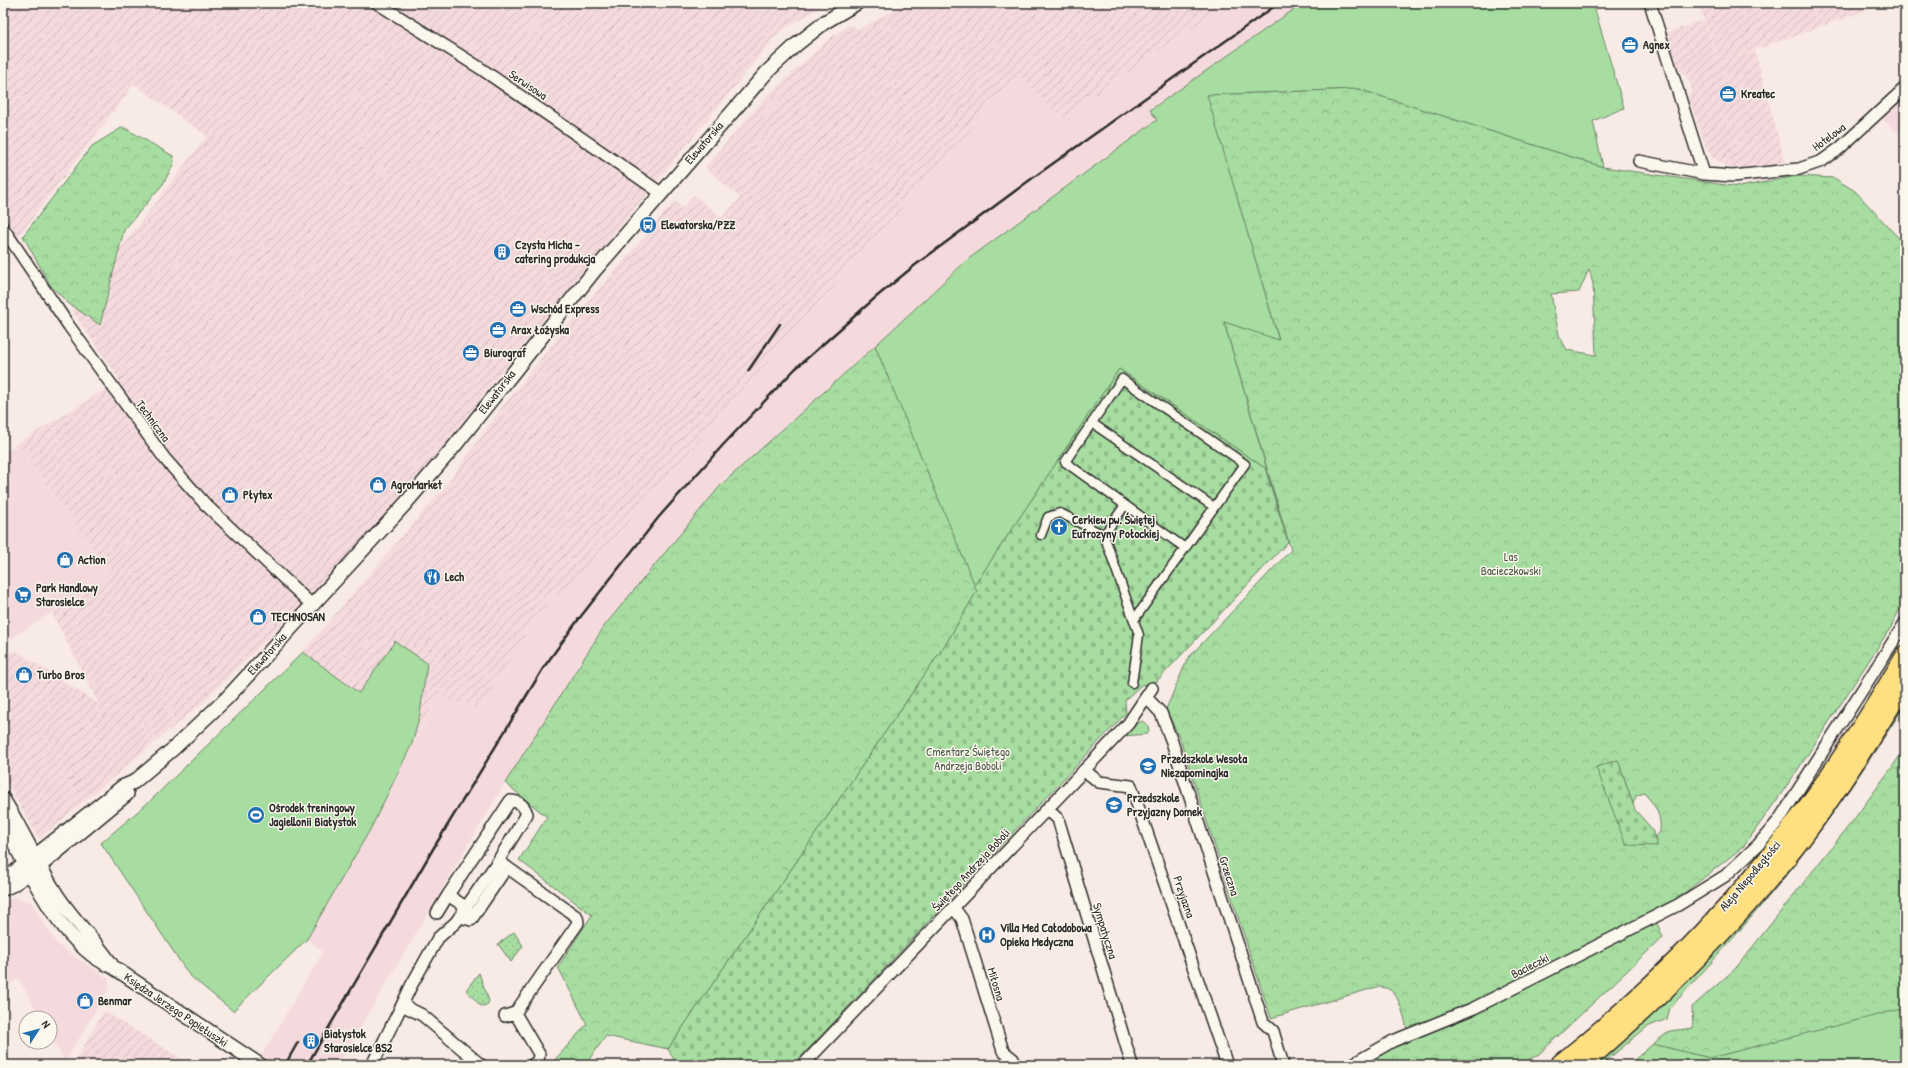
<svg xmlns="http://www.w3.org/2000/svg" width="1908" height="1068" font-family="'Patrick Hand',sans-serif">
<defs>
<pattern id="industrial-furrows" width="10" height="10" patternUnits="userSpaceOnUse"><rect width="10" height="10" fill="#f5dadd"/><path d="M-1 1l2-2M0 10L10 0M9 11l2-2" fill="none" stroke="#d2bbbe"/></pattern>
<pattern id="forest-crowns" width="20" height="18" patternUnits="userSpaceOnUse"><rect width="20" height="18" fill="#a7dda0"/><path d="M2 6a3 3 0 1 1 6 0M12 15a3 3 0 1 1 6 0" fill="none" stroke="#90be8a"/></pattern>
<pattern id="cemetery-stones" width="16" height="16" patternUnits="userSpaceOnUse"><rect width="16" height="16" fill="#a7dda0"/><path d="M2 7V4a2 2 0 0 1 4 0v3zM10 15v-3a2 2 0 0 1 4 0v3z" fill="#90be8a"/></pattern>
<pattern id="park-dots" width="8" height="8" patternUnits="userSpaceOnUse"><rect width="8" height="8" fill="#a7dda0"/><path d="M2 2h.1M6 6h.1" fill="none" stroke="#90be8a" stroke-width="1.8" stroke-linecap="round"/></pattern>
</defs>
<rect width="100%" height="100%" fill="#f8eae5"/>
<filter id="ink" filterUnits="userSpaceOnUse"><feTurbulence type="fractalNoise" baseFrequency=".025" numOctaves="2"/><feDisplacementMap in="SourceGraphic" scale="8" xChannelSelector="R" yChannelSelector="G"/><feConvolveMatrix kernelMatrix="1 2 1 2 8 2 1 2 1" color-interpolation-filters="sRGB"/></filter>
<g filter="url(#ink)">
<path fill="#f5dadd" d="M1229,3H1303L1150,110L1157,120L967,260L875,346L721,485L600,632L505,783L338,1065H259L261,1056L323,952L307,939L371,828L438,695L530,627L554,593L560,596L619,533L1019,74L1060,119Z
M1905,81V139L1873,111Z
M17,444L113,573L3,644V454Z
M14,897L30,901L58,945L109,979V988L65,1062L50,1035V1018H41L19,979L3,987V904Z"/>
<path fill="url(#industrial-furrows)" d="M3,3H827L778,33L495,380L442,450L313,594L202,703L39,839L3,775V714L9,716L3,704V653L16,651L99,704L52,613L112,573L17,444L120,380L72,311L207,136L134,84L9,249L3,240Z
M906,3H1229L1060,119L1019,74L619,533L560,597L554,593L530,627L480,709L438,695L412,744L420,714L395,641L359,693L303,652L447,484L499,411L568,325L675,201L683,208L694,195L722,218L740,198L705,167L765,98L828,40L849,25L860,29Z
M1698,3H1886L1721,62L1755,51L1785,162L1741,170L1727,166L1712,157L1705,144L1688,97L1692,90L1688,78L1678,70L1664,34L1703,20L1720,63Z
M104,1011L191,1065H73Z"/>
<path fill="#a7dda0" stroke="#698466" d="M1303,3H1593L1624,108L1593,121L1603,167L1358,89L1208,95L1279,341L1224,322L1288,542L1265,468L1119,369L974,586L875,346L967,260L1157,120L1150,110Z
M395,641L427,663L420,714L412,744L371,828L307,939L233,1011L189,975L101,843L150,801L303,652L359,693Z
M1905,696V705C1869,761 1833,816 1792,868C1754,916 1712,962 1670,1008L1667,1019L1647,1027L1601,1065H1592Z
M1142,721L1148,725L1149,731L1147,734L1123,736L1132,726Z
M1905,1006V1065H1628L1653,1044L1710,1058Z"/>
<path fill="url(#forest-crowns)" stroke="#698466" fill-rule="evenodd" d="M1358,89L1603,167L1739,187L1797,176L1834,178L1855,191L1905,245V598L1891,627L1795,774L1744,846L1654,917L1663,937L1539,1054L1519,1065H1362L1409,1039C1406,1026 1401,992 1386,988C1383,987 1380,987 1377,987L1271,1018L1180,739L1166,709L1188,658L1291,550L1224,322L1279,340L1207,95ZM1589,269L1593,284L1596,355L1567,350L1559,335L1551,294L1579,292ZM1618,760L1633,804L1636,796L1644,793C1655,805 1662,815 1660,832L1655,836L1657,846L1596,767Z
M123,127L173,156L174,163L163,184L124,230L100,325L68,303L50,285L23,236L92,146Z
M875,346L977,591L947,642L668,1049L606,1036L585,1065H552V1063L587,1024L558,967L592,915L519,860L547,817L505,783L605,625L721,485Z
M1905,749V1008L1710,1058L1653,1044L1670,1031L1693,1028L1692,1007L1735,969L1855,818Z"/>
<path fill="url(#cemetery-stones)" stroke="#698466" d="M1119,369L1265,468L1288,542L1155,683L1141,685L1125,700L1126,713L793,1065H677L668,1049L947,642L977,591L974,586Z
M1618,760L1635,810L1652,829L1657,846L1626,845L1596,767Z"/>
<path fill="url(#park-dots)" stroke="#698466" d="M514,932L523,946L511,962L498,944Z
M479,973L489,1001L487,1005L481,1006L466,990Z"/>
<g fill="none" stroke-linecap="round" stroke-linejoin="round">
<g stroke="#2b2b2b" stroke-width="11">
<path id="pedestrian" d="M1092,423L1214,507
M1125,505L1104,535L1139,635L1132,683
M1041,535L1048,517L1060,513L1104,535
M1134,620L1245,464L1122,379L1065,462L1185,548"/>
</g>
<g stroke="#2b2b2b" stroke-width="14">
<path id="minor" d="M377,3L480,68L661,193
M1650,3L1704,174
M1639,161L1704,174L1733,176L1799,169L1822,161L1840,148L1905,88
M3,228L69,326L165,459L206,505L312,605
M1146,697L1161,713L1172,742L1263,1022L1273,1031L1283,1065
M1084,770L1099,782L1131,786L1227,1065
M1047,809L1058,819L1132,1065
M467,908L448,895L510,801C519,801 524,805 527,814L498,861
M954,908L962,919L1003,1051L1013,1059L1015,1065
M437,913L448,895
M460,917L471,920L507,867
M402,1005L411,986L438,938L456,922L498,861L577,917L578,923L515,1013L505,1016
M515,1013L539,1054L538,1061L532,1065
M372,1065L402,1005L422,1015L481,1065
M803,1065L1113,740L1128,724L1152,688
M1351,1065L1393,1041L1474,1008L1678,905L1725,876L1758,845L1779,820L1905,623"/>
</g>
<g stroke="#2b2b2b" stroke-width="16">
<path id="tertiary" d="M3,799C22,829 36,862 55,892C71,918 94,939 111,964
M3,822C28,869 61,946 113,967L260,1065
M3,881L122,787L134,782L173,749L227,698L405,504L453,448L595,270L767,72L796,45L825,22L857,3
M3,889L12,885L40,866L127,794"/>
</g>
<g stroke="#2b2b2b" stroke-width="20">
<path id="primary" d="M1558,1065C1644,996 1724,917 1790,829C1832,774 1870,714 1905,655
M1583,1065C1663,996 1738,923 1802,839C1839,790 1872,737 1905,685"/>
</g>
<use href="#pedestrian" stroke="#fbf7ec" stroke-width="8"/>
<use href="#minor" stroke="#fbf7ec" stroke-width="11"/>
<use href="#tertiary" stroke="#fbf7ec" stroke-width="13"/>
<use href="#primary" stroke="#ffdf80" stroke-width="17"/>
<path stroke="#2b2b2b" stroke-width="2.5" d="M748,371L780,324
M285,1065L298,1042
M307,1065L433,849L544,667L578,620L658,518L723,445L795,369L875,298L914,266L1034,177L1279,3"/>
</g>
</g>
<defs>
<g id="office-disc" transform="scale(0.9)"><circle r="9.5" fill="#1f6fb2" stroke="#fbf7ec"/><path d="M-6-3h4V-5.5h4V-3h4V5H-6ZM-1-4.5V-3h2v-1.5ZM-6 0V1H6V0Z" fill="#fff"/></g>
<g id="bus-disc" transform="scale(0.9)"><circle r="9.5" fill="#1f6fb2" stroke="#fbf7ec"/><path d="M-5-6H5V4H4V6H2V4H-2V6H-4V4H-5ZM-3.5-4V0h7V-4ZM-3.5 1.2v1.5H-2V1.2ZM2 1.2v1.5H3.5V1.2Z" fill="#fff"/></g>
<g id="building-disc" transform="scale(0.9)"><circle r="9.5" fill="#1f6fb2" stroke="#fbf7ec"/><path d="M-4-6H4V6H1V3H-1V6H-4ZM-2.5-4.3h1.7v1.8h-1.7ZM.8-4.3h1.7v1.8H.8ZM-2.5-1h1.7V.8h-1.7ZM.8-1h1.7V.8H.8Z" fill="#fff"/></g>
<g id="shop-disc" transform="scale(0.9)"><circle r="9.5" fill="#1f6fb2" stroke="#fbf7ec"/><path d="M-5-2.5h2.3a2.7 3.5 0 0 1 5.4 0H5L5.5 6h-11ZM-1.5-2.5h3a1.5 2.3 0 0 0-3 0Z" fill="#fff"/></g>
<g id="church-disc" transform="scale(0.9)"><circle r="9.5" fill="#1f6fb2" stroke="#fbf7ec"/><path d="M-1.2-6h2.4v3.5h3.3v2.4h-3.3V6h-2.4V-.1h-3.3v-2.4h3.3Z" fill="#fff"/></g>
<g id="restaurant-disc" transform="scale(0.9)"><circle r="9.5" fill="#1f6fb2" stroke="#fbf7ec"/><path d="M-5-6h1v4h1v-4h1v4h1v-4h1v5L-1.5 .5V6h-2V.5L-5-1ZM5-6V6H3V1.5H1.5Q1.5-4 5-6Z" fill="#fff"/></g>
<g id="supermarket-disc" transform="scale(0.9)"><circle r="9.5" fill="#1f6fb2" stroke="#fbf7ec"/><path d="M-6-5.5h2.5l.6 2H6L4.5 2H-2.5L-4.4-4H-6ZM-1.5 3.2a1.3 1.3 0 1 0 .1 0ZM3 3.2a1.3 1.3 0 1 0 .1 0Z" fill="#fff"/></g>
<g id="school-disc" transform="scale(0.9)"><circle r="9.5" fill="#1f6fb2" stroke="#fbf7ec"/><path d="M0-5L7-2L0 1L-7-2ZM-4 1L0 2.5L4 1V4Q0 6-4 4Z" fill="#fff"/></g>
<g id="stadium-disc" transform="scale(0.9)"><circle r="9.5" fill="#1f6fb2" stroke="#fbf7ec"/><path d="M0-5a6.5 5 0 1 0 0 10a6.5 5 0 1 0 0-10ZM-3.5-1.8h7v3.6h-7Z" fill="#fff"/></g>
<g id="hospital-disc" transform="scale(0.9)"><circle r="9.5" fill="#1f6fb2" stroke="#fbf7ec"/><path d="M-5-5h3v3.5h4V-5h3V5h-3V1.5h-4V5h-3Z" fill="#fff"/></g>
</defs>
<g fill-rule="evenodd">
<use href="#office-disc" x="1630" y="45"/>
<use href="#office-disc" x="1728" y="94"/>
<use href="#bus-disc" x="648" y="225"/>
<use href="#building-disc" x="502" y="252"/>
<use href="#office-disc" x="518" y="309"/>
<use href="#office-disc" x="498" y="330"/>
<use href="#office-disc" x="471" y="353"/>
<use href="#shop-disc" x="378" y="485"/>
<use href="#shop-disc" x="230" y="495"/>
<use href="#church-disc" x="1059" y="527"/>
<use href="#shop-disc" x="65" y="560"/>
<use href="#restaurant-disc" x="432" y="577"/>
<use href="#supermarket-disc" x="23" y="595"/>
<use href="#shop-disc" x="258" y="617"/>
<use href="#shop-disc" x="24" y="675"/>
<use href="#school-disc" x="1148" y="766"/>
<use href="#school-disc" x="1114" y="805"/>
<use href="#stadium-disc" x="256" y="815"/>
<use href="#hospital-disc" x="987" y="935"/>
<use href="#shop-disc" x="85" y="1001"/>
<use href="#building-disc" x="311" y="1041"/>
</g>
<g text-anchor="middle" stroke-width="3" stroke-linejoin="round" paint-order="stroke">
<g font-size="12" font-weight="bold" fill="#2b2b2b" stroke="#fbf7ec" text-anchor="start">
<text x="1643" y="49">Agnex</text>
<text x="1741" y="98">Kreatec</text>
<text x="661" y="229">Elewatorska/PZZ</text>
<text x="515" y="249">Czysta Micha -<tspan x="515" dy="14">catering produkcja</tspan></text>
<text x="531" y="313">Wschód Express</text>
<text x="511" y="334">Arax Łożyska</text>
<text x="484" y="357">Biurograf</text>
<text x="391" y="489">AgroMarket</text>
<text x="243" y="499">Płytex</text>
<text x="1072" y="524">Cerkiew pw. Świętej<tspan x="1072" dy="14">Eufrozyny Połockiej</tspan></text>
<text x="78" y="564">Action</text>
<text x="445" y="581">Lech</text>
<text x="36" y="592">Park Handlowy<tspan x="36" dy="14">Starosielce</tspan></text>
<text x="271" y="621">TECHNOSAN</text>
<text x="37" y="679">Turbo Bros</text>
<text x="1161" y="763">Przedszkole Wesoła<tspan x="1161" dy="14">Niezapominajka</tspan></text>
<text x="1127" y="802">Przedszkole<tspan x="1127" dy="14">Przyjazny Domek</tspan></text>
<text x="269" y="812">Ośrodek treningowy<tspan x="269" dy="14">Jagiellonii Białystok</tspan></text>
<text x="1000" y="932">Villa Med Całodobowa<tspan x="1000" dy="14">Opieka Medyczna</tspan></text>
<text x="98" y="1005">Benmar</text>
<text x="324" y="1038">Białystok<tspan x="324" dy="14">Starosielce BS2</tspan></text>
</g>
<g font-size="12" fill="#2b2b2b" stroke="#fbf7ec">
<text transform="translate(528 85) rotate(34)" y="4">Serwisowa</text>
<text transform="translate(1829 137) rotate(-37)" y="4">Hotelowa</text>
<text transform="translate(704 143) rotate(-49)" y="4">Elewatorska</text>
<text transform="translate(497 392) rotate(-52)" y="4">Elewatorska</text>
<text transform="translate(153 421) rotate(54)" y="4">Techniczna</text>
<text transform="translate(267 654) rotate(-48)" y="4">Elewatorska</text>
<text transform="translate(971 870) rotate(-47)" y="4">Świętego Andrzeja Boboli</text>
<text transform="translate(1229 876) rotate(72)" y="4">Grzeczna</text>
<text transform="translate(1750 876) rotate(-50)" y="4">Aleja Niepodległości</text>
<text transform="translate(1184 897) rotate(71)" y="4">Przyjazna</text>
<text transform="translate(1105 931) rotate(73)" y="4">Sympatyczna</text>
<text transform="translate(1530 966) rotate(-27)" y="4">Bacieczki</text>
<text transform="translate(996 984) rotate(73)" y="4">Miłosna</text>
<text transform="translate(176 1010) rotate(34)" y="4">Księdza Jerzego Popiełuszki</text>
</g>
<g font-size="12" fill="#4a5848" stroke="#fbf7ec">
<text x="1511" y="561">Las<tspan x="1511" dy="14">Bacieczkowski</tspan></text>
<text x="968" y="756">Cmentarz Świętego<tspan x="968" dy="14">Andrzeja Boboli</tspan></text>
</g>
</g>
<rect width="1908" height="1068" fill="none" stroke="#fbf7ec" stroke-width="16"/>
<rect x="8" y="8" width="1892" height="1052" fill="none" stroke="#2b2b2b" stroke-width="1.5" filter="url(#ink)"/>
<g transform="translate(38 1030) rotate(54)"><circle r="19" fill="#fbf7ec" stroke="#a8a59f"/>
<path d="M0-3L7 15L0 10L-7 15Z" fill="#1f6fb2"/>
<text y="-6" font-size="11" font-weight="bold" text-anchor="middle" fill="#2b2b2b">N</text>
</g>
</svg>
